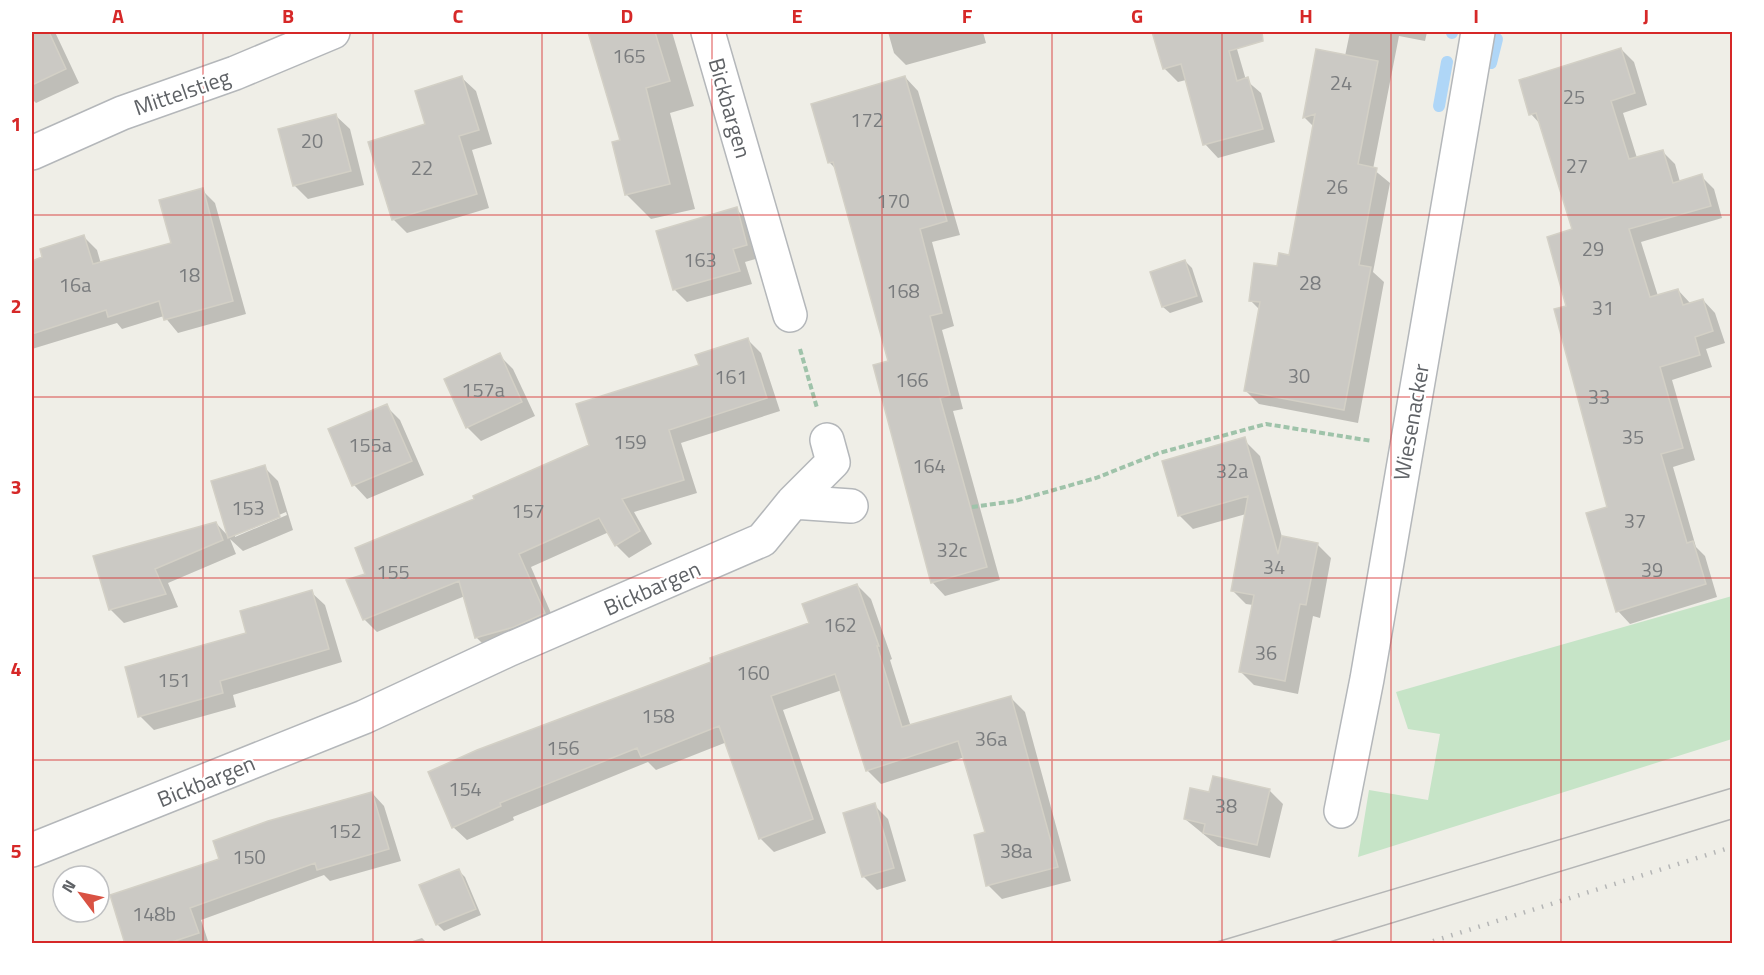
<svg xmlns="http://www.w3.org/2000/svg" width="1764" height="975" font-family="'Titillium Web',sans-serif">
<rect width="100%" height="100%" fill="#efeee7"/>
<path fill="#c6e4c7" d="M1732,596V739L1358,857L1369,790L1428,800L1440,734L1408,729L1396,692Z"/>
<path fill="#0003" fill-rule="evenodd" d="M32,32H55L79,83L36,103L32,99Z
M590,32H672L694,106L670,113L695,209L651,219L626,194L622,141Z
M888,32H983L986,43L906,65L894,53Z
M1154,32H1232L1246,80L1261,93L1275,142L1218,158L1205,144L1186,80L1178,82L1164,68Z
M1350,32H1427L1425,41L1399,36L1373,169L1390,183L1373,272L1384,282L1358,423L1259,404L1245,390L1260,310L1250,300L1290,257L1314,127L1304,117L1345,56Z
M1605,32H1618L1608,34Z
M1621,49L1634,62L1647,105L1623,113L1637,158L1662,151L1675,164L1680,182L1701,176L1714,189L1722,218L1641,242L1658,296L1678,290L1690,303L1703,300L1715,313L1725,343L1706,349L1712,367L1672,380L1695,460L1673,467L1696,547L1705,556L1717,597L1630,624L1618,611L1609,508L1568,307L1574,230L1541,125L1531,114Z
M905,77L918,91L960,235L932,242L954,326L942,330L963,409L953,411L1000,580L945,596L932,582L890,362L837,170L830,163Z
M462,78L476,91L492,144L472,150L489,208L407,233L393,219L427,125Z
M336,116L350,129L364,185L308,199L294,185Z
M202,190L215,203L246,314L178,333L164,316L122,329L117,323L32,349V262L84,237L97,250L101,264L173,244Z
M736,209L749,222L759,258L745,262L752,284L687,302L675,290Z
M1185,261L1192,268L1203,302L1170,313L1163,307Z
M748,340L761,353L780,411L681,443L697,493L634,512L652,544L629,558L616,545L609,532L531,567L557,627L489,650L476,637L465,596L377,632L364,619L367,575L476,500L591,446L701,366Z
M499,355L513,369L535,416L481,441L467,427Z
M386,406L400,420L424,475L367,499L354,485Z
M1246,442L1260,456L1282,537L1317,544L1331,558L1320,618L1313,616L1298,694L1254,685L1241,672L1253,605L1246,604L1232,590L1246,514L1193,529L1179,515Z
M264,467L278,481L293,530L243,551L230,539L236,554L168,583L178,607L124,623L110,609L95,557L216,523L228,536ZM286,512L287,515L235,537V534Z
M857,585L871,599L892,659L890,660L911,727L1011,698L1025,712L1071,881L1002,899L988,885L987,834L965,757L881,784L867,770L842,690L783,710L826,833L774,852L760,838L727,742L656,770L648,762L513,817L514,820L467,840L453,827L811,624Z
M311,592L325,605L342,662L233,695L236,707L154,730L140,716L248,634Z
M1269,790L1283,804L1270,858L1218,846L1185,819L1210,794Z
M372,793L384,806L401,861L330,881L324,875L201,920L209,944H127L221,860Z
M874,805L888,819L906,881L877,890L863,876Z
M459,871L465,877L481,915L444,931L437,924Z
M422,938L428,944H403Z"/>
<g fill="none" stroke-linecap="round" stroke-linejoin="round">
<path stroke="#afd6f7" stroke-width="12" d="M1452,33V32
M1491,63L1497,39
M1439,106L1447,62"/>
</g>
<path fill="#cbc9c4" stroke="#d3d0c6" stroke-width="1.5" d="M32,32H49L66,69L32,85Z
M588,32H655L670,81L646,88L670,184L625,195L612,142L620,140Z
M1152,32H1262L1263,41L1229,51L1237,81L1248,77L1263,129L1203,145L1181,64L1163,69Z
M1621,48L1635,93L1611,101L1629,159L1663,150L1673,183L1702,174L1711,206L1629,229L1650,297L1678,289L1683,305L1703,299L1713,331L1695,337L1700,355L1660,367L1683,448L1661,454L1687,543L1693,541L1706,584L1616,612L1586,513L1607,507L1554,309L1566,306L1547,237L1572,229L1536,113L1529,115L1519,80Z
M1316,49L1378,61L1358,164L1377,168L1359,265L1371,267L1344,410L1244,391L1260,302L1249,301L1254,263L1277,266L1279,253L1289,255L1315,114L1303,118Z
M462,76L479,130L459,136L477,194L392,220L368,142L425,124L415,91Z
M905,76L947,221L920,229L942,313L930,316L950,395L940,398L987,567L931,583L873,365L888,361L833,162L828,163L811,104Z
M336,114L351,171L293,186L278,129Z
M203,188L233,301L164,320L159,301L108,317L106,310L32,334V261L42,257L40,249L84,235L93,264L171,243L159,200Z
M737,207L747,245L733,249L740,271L673,290L656,231Z
M1185,260L1197,296L1162,307L1150,272Z
M748,338L767,398L669,430L684,480L622,499L640,531L615,546L599,518L519,554L545,613L514,627L475,638L459,581L363,620L346,580L365,574L355,548L474,499L473,496L589,445L576,404L699,365L695,355Z
M500,353L522,402L466,428L444,379Z
M387,404L412,461L352,486L328,429Z
M1245,437L1278,554L1282,536L1318,543L1306,605L1300,604L1285,681L1239,672L1254,595L1231,591L1248,496L1178,516L1162,461Z
M265,465L280,517L228,538L211,481Z
M216,522L223,540L155,569L166,594L109,610L93,556Z
M857,584L879,646H877L902,727L1011,696L1058,867L986,886L974,835L985,832L958,741L866,771L835,674L771,696L813,819L759,839L719,726L641,757L637,748L500,803L501,806L452,828L428,772L477,750L711,662L710,658L809,623L802,604Z
M312,590L329,649L220,681L223,693L138,717L125,667L246,633L240,611Z
M1213,776L1270,789L1257,845L1203,833L1205,824L1184,819L1190,788L1209,792Z
M372,792L389,849L317,870L315,863L190,908L199,933L166,944H125L110,895L219,859L213,841L268,821Z
M875,803L894,868L862,877L843,813Z
M459,869L476,909L436,925L419,885Z"/>
<g fill="none" stroke-linecap="round" stroke-linejoin="round">
<g stroke="#b4b7ba" stroke-width="36">
<path id="minor" d="M708,32L790,315
M32,153L122,113L235,73L333,32
M793,502L851,506
M1341,811L1367,679L1478,32
M32,850L364,717L510,649L762,540L793,502L833,462L827,440"/>
</g>
<path stroke="#9fc3aa" stroke-width="4" stroke-dasharray="6 3" stroke-linecap="butt" d="M800,349L817,408
M972,507L1015,501L1096,478L1159,453L1266,424L1372,441"/>
<use href="#minor" stroke="#fff" stroke-width="33"/>
<path stroke="#b5b6b6" stroke-width="1.5" d="M1210,944L1732,788
M1323,944L1732,819"/>
<path stroke="#b5b6b6" stroke-width="4.5" stroke-dasharray="1.5 8" stroke-linecap="butt" d="M1424,944L1732,847"/>
</g>
<path fill="none" stroke="#d62828" stroke-width="1.5" stroke-opacity="0.55" d="M203,32V944M373,32V944M542,32V944M712,32V944M882,32V944M1052,32V944M1222,32V944M1391,32V944M1561,32V944M32,215H1732M32,397H1732M32,578H1732M32,760H1732"/>
<g text-anchor="middle" stroke-width="4.5" stroke-linejoin="round" paint-order="stroke">
<g font-size="20" fill="#7a7c7e">
<text x="629" y="63">165</text>
<text x="1341" y="90">24</text>
<text x="1574" y="104">25</text>
<text x="867" y="127">172</text>
<text x="312" y="148">20</text>
<text x="1577" y="173">27</text>
<text x="422" y="175">22</text>
<text x="1337" y="194">26</text>
<text x="893" y="208">170</text>
<text x="1593" y="256">29</text>
<text x="700" y="267">163</text>
<text x="189" y="282">18</text>
<text x="1310" y="290">28</text>
<text x="75" y="292">16a</text>
<text x="903" y="298">168</text>
<text x="1603" y="315">31</text>
<text x="1299" y="383">30</text>
<text x="731" y="384">161</text>
<text x="912" y="387">166</text>
<text x="483" y="397">157a</text>
<text x="1599" y="404">33</text>
<text x="1633" y="444">35</text>
<text x="630" y="449">159</text>
<text x="370" y="452">155a</text>
<text x="929" y="473">164</text>
<text x="1232" y="478">32a</text>
<text x="248" y="515">153</text>
<text x="528" y="518">157</text>
<text x="1635" y="528">37</text>
<text x="952" y="557">32c</text>
<text x="1274" y="574">34</text>
<text x="1652" y="577">39</text>
<text x="393" y="579">155</text>
<text x="840" y="632">162</text>
<text x="1266" y="660">36</text>
<text x="753" y="680">160</text>
<text x="174" y="687">151</text>
<text x="658" y="723">158</text>
<text x="991" y="746">36a</text>
<text x="563" y="755">156</text>
<text x="465" y="796">154</text>
<text x="1226" y="813">38</text>
<text x="345" y="838">152</text>
<text x="1016" y="858">38a</text>
<text x="249" y="864">150</text>
<text x="154" y="921">148b</text>
</g>
<g font-size="22" fill="#5f6266" stroke="#fff">
<text transform="translate(182 92) rotate(-19)" y="8">Mittelstieg</text>
<text transform="translate(730 108) rotate(74)" y="8">Bickbargen</text>
<text transform="translate(1411 422) rotate(-80)" y="8">Wiesenacker</text>
<text transform="translate(652 588) rotate(-24)" y="8">Bickbargen</text>
<text transform="translate(206 781) rotate(-22)" y="8">Bickbargen</text>
</g>
</g>
<rect width="1764" height="975" fill="none" stroke="#ffffff" stroke-width="66"/>
<g transform="translate(81 894) rotate(302)"><circle r="28" fill="#ffffff" stroke="#bfc0c2" stroke-width="1.5"/>
<path d="M0-4.5L10 22L0 15L-10 22Z" fill="#d95243"/>
<text y="-9" font-size="16" font-weight="bold" text-anchor="middle" fill="#5f6266">N</text>
</g>
<rect x="33" y="33" width="1698" height="909" fill="none" stroke="#d62828" stroke-width="2"/>
<g font-size="20" text-anchor="middle" font-weight="bold" fill="#d62828">
<text x="118" y="23">A</text>
<text x="288" y="23">B</text>
<text x="458" y="23">C</text>
<text x="627" y="23">D</text>
<text x="797" y="23">E</text>
<text x="967" y="23">F</text>
<text x="1137" y="23">G</text>
<text x="1306" y="23">H</text>
<text x="1476" y="23">I</text>
<text x="1646" y="23">J</text>
<text x="16" y="131">1</text>
<text x="16" y="313">2</text>
<text x="16" y="494">3</text>
<text x="16" y="676">4</text>
<text x="16" y="858">5</text>
</g>
</svg>
